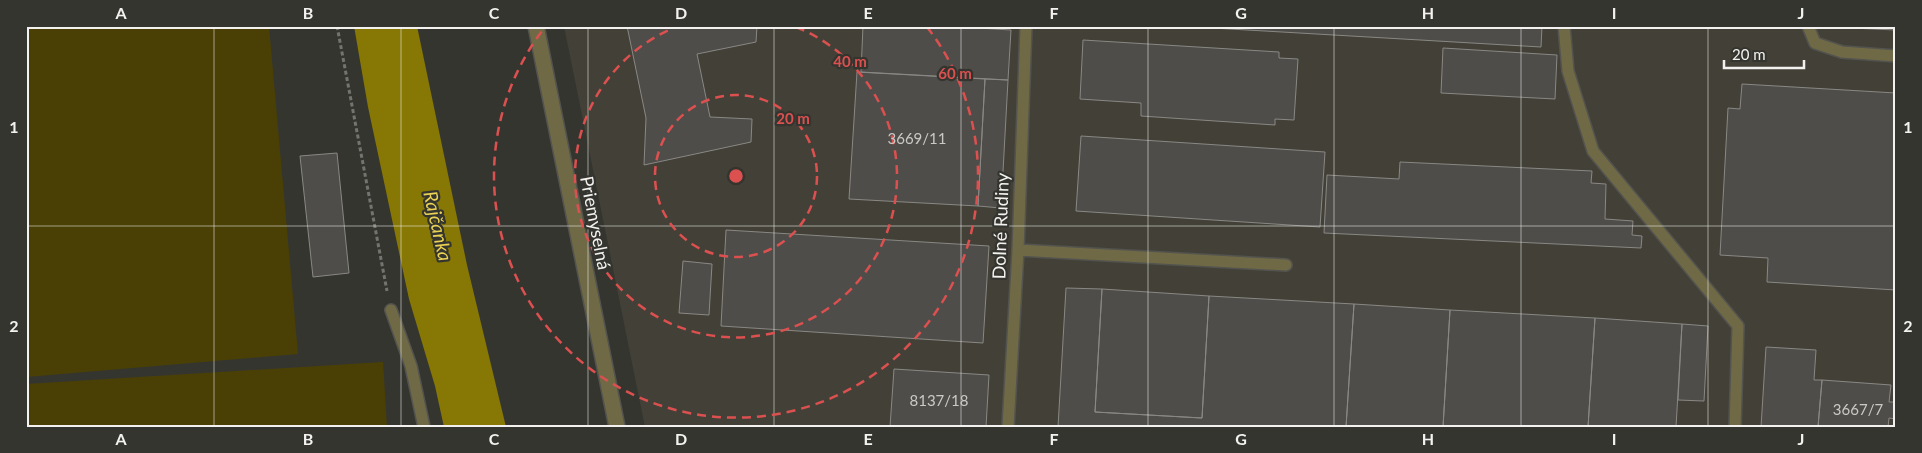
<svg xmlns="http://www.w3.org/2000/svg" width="1922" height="453" font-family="Lato,sans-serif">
<rect width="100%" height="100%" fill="#353530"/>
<path fill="#434137" d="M564,26H1896V427H645Z"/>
<path fill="#4a4005" d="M26,26H269L298,354L26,377Z
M383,362L387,427H26V384Z"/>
<path fill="#877705" d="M354,26H417L467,265L506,427H444L435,386L409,299L368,107Z"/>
<path fill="#4e4d49" stroke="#898884" d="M627,26H757L756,42L697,54L710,117L752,119L751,142L644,165L646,118Z
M863,26H945L1011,30L1008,80L861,72Z
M1178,26H1542L1541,47Z
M1852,26H1896V30L1851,28Z
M1083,40L1279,52V58L1298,59L1294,120L1275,119V125L1141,116V103L1080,99Z
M1443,48L1557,55L1555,99L1441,93Z
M857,72L985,79L978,206L849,199Z
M985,79L1008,80L1001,208L978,206Z
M1742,84L1896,93V290L1767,282L1768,258L1720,255L1728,108L1740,109Z
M1081,136L1325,152L1320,227L1076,211Z
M337,153L349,273L313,277L300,156Z
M1400,162L1592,171L1591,183L1606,184L1605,219L1633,221L1632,235L1642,236L1641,248L1324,233L1327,175L1399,179Z
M726,230L989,246L983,343L721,326Z
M683,261L712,264L709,315L679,313Z
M1066,288L1102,289L1095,412L1202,418L1209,296L1354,304L1346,427H1058Z
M1102,289L1209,296L1202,418L1095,412Z
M1354,304L1450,310L1443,427H1346Z
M1450,310L1595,318L1588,427H1443Z
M1595,318L1682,324L1676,427H1588Z
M1682,324L1708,326L1704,401L1678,400Z
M1766,347L1816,350L1814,380H1822L1818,427H1761Z
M894,369L989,375L986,427H890Z
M1822,380L1891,385L1889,402H1896V419L1889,418L1888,427H1818Z"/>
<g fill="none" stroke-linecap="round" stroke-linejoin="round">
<g stroke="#53534f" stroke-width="14">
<path id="lane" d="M1564,26L1568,71L1593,151L1738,326L1735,427
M1808,26L1815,43L1842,52L1896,56
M1018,250L1286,265
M391,310L411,366L424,427
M1008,427L1018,250L1026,26"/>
</g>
<g stroke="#53534f" stroke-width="18">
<path id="street" d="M536,26L617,427"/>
</g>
<path stroke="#74736f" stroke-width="3" stroke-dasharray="4 2.5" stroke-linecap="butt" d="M337,26L387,291"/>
<use href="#lane" stroke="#6f6945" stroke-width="11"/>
<use href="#street" stroke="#6f6945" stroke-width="15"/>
</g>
<path fill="none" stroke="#f3f2f0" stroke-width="1" stroke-opacity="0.55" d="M214,26V427M401,26V427M588,26V427M774,26V427M961,26V427M1148,26V427M1334,26V427M1521,26V427M1708,26V427M26,226H1896"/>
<g fill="none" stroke="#dc5050" stroke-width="2.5" stroke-dasharray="9 6">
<circle cx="736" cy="176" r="81"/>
<path d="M796 27A161 161 0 1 1 676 27"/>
<path d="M927 27A242 242 0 1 1 545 27"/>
</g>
<g text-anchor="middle" stroke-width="4.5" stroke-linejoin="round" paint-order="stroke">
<g font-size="15" fill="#cac9c6">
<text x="917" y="144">3669/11</text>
<text x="939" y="406">8137/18</text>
<text x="1858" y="415">3667/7</text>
</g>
<g font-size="18" fill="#f3f2f0" stroke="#353530">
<text transform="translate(595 223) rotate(79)" y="6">Priemyselná</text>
<text transform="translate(1001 226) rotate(-88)" y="6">Dolné Rudiny</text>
</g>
<g font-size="19" font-style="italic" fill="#ead354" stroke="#353530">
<text transform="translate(438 226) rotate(77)" y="7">Rajčanka</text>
</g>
</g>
<circle cx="736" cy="176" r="8" fill="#dc5050" stroke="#353530" stroke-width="2.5"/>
<g font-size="15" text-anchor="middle" font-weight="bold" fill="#dc5050" stroke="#353530" stroke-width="4.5" stroke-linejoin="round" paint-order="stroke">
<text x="850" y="67">40 m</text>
<text x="955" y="79">60 m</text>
<text x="793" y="124">20 m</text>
</g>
<rect width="1922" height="453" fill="none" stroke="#353530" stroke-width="55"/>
<path d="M1724 60v8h80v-8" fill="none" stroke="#f3f2f0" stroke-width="2.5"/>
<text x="1732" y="60" font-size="15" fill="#f3f2f0" stroke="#353530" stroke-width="4" paint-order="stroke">20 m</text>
<rect x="28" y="28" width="1866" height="398" fill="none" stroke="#f3f2f0" stroke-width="2"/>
<g font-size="16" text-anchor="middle" font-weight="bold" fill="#f3f2f0">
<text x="121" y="19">A</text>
<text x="308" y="19">B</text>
<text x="494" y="19">C</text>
<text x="681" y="19">D</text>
<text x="868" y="19">E</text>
<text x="1054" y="19">F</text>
<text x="1241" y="19">G</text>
<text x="1428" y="19">H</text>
<text x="1614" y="19">I</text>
<text x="1801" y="19">J</text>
<text x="14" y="133">1</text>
<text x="1908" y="133">1</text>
<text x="14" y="332">2</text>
<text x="1908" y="332">2</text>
<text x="121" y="445">A</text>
<text x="308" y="445">B</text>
<text x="494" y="445">C</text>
<text x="681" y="445">D</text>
<text x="868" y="445">E</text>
<text x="1054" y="445">F</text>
<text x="1241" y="445">G</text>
<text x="1428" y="445">H</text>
<text x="1614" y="445">I</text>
<text x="1801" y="445">J</text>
</g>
</svg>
